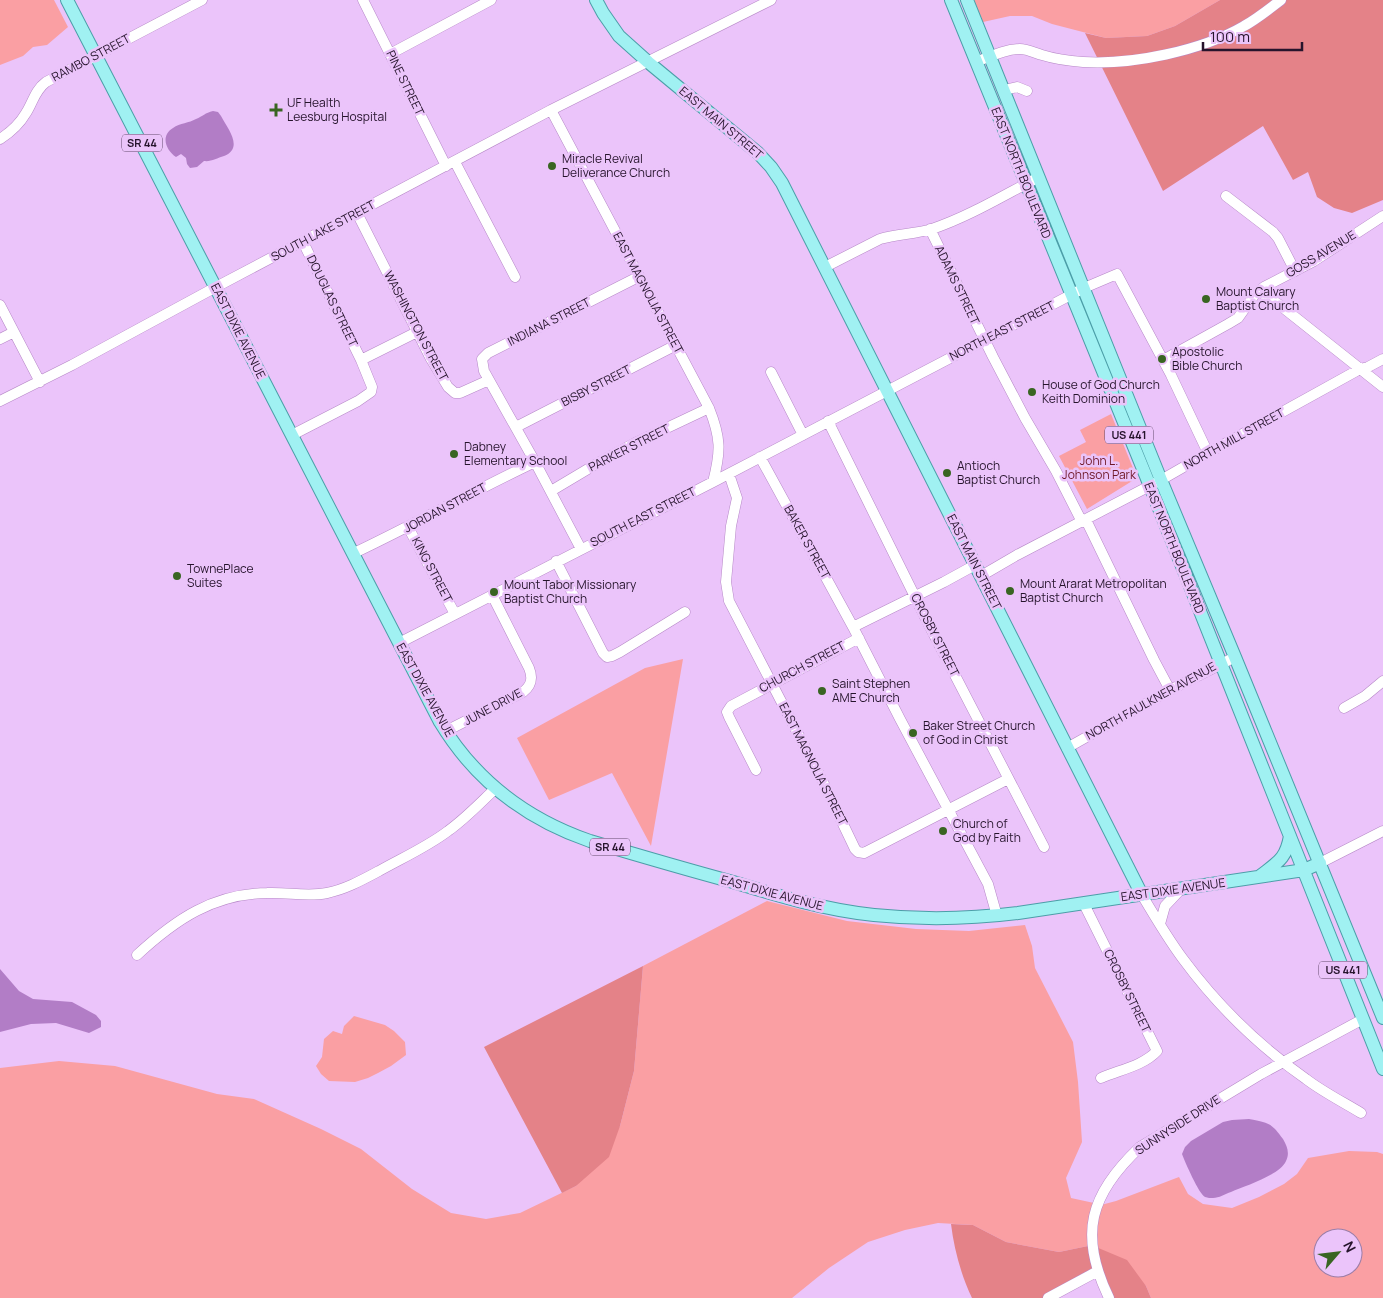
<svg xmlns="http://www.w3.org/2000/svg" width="1383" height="1298" font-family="Manrope,sans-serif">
<rect width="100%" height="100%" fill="#ebc4fa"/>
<path fill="#fa9fa3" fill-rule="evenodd" d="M0,0H54L68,27L47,45L33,47L23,56L0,65Z
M974,0H1220L1175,26L1147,36L1106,38L1052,24L1032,16H1010L983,22Z
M1111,414L1137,478L1087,509L1059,456L1086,442L1080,430Z
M683,659L651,846L612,773L549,800L517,738L645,668Z
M767,901L847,921L916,929L969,931L1025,925L1032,946L1035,968L1073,1042L1078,1082L1082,1142L1066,1178L1071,1198L1094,1203L1088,1246L1059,1252L1006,1242L973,1225L938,1223L905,1230L868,1242L829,1268L792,1298H0V1068L59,1061L115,1066L217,1094L254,1099L321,1129L361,1149L412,1189L451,1213L486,1219L520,1213L576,1186L620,1126L634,1071L643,966Z
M354,1016L385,1025L394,1031L405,1042L406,1055L391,1066L378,1073L368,1078L355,1082L329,1081L321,1074L316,1066L322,1057L324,1039L333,1031L342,1034L344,1026Z
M1349,1151L1377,1152L1383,1154V1298H1151L1146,1286L1096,1247V1225L1101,1205L1116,1201L1179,1177L1188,1194L1203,1204L1232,1208L1259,1197L1284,1184L1297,1174L1308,1158ZM1323,1238H1353V1268H1323Z"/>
<path fill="#e48288" d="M1220,0H1383V200L1352,213L1334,208L1317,197L1308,172L1293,180L1263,126L1163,191L1085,33L1106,38L1147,36L1175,26Z
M643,966L634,1071L620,1126L609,1157L576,1186L562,1193L484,1047Z
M951,1224L973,1225L1006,1242L1059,1252L1088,1246L1096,1275L1049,1298H972C961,1275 954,1249 951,1224Z
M1096,1247L1127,1260L1146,1286L1151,1298H1113L1104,1277Z"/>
<path fill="#b27dc6" d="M213,111L218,112L221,116C228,129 244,148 224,156C217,158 211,162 204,161L197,167L190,168L187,164L186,158L181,154L176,157C166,150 160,136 173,128C180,123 189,123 196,119C203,116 205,113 213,111Z
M0,969L19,991L33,999L72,1002L96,1015L101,1021V1027L89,1033L56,1023L31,1024L0,1032Z
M1249,1119C1268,1123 1271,1122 1283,1139C1287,1146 1290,1153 1286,1161C1280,1175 1245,1186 1231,1192C1225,1194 1219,1198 1213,1198C1210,1198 1208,1198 1205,1197C1199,1194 1185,1162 1182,1154L1185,1147L1191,1141L1223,1122L1232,1120Z"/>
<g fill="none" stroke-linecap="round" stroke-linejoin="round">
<g stroke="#b688c7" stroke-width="11">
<path id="minor" d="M363,0L446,166
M390,54L491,0
M976,62C989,57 1005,49 1020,49C1027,49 1035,53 1042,55C1055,59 1069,61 1083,62C1132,65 1201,51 1244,26C1257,19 1269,9 1281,0
M1004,90L1017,87L1027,91
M551,110L709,408C721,438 721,451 713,482
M0,139C11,132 19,125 26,113C33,102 35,90 46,82L202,0
M455,162L515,277
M1226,196L1273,232L1278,238L1295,271
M357,213L431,359L448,387L455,393H460L489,380
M930,229L993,357L1025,418L1056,471L1082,522
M825,267L880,239C897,234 915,234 932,229C970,216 1004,195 1039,177
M1259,291L1281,306L1383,387
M0,305L40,382
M0,339L14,332
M361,360L417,332
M1163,360L1228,324L1238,318L1255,294L1264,287L1314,261L1383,216
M771,372L803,435
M0,401L72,365L216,287L551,110L771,0
M828,421L929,625L1044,847
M516,427L676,345
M292,435L358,401L371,392L372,387L361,360L303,242
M760,457L853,627L900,719L988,884L997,916
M729,474L737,498L731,526L726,582L729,601L821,778L855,849L858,852L864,853L1008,779
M551,491L603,460L635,443L709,408
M1086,520L1154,660L1170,690
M408,527L455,614
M581,549L535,462L489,380L484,371L482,359L488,353L638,277
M354,553C415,524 474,491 535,462
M556,561L603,653L607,657L612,656L620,652L685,612
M981,576L1017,555L1161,480L1208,453L1360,369L1368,367L1383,359
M853,627L944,582L975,565
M399,643L713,482L1084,288L1117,274L1171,375L1208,453
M1344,708L1365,696L1383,681
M446,731L523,692C532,685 533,678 529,668L492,595
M1067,748L1170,690L1235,657
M756,770L729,717L727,712L731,706L859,638
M1320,863L1383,831
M1142,895C1155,917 1168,939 1183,959C1217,1005 1259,1046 1306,1079C1323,1092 1343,1102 1361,1113
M1084,904L1157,1051C1143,1066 1119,1070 1101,1078
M1160,924L1165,906L1181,889
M137,955C176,919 213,894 267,893C288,892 307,897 327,893C346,889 362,880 379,871C402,858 427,847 448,831C465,819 480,803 496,788
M1048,1298L1098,1271
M1109,1298C1078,1234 1090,1194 1140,1147L1261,1074L1363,1019"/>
</g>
<g stroke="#4c9ea8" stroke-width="14">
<path id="major" d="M67,0L440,722C475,780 526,819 590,841C637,855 685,869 733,882C779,896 825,910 874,915C922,920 970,919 1018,913L1304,870L1320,863
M596,0L603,13L619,36L648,62L758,153L771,167L782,183L1142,895
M951,0L1150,486L1383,1069
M967,0L1161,480L1235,657L1383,1018
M1260,876C1278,862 1286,859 1290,836"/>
</g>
<use href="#minor" stroke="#fff" stroke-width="10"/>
<use href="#major" stroke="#a0f1f2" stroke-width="12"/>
</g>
<g fill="#396522" stroke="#ebc4fa" stroke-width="2">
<path d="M273.5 102.5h5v5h5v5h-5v5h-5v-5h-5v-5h5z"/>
<circle cx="552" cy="166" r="5"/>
<circle cx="1206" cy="299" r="5"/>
<circle cx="1162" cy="359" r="5"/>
<circle cx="1032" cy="392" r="5"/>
<circle cx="454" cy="454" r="5"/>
<circle cx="947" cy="473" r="5"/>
<circle cx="177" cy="576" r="5"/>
<circle cx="1010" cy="591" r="5"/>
<circle cx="494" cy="592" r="5"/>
<circle cx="822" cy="691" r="5"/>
<circle cx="913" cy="733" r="5"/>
<circle cx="943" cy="831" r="5"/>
</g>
<g text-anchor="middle" stroke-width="5" stroke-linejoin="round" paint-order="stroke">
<g fill="#ebc4fa" stroke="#61496a" stroke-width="1">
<rect x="122" y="134.5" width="40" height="17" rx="4"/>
<rect x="1105" y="426.5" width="48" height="17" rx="4"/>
<rect x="590" y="838.5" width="40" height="17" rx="4"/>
<rect x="1319" y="961.5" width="48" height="17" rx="4"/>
</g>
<g font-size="11" font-weight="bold" fill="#26142c">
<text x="142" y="147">SR 44</text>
<text x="1129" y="439">US 441</text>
<text x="610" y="851">SR 44</text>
<text x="1343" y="974">US 441</text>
</g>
<g font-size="12" fill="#26142c" stroke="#ebc4fa">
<text transform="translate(91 58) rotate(-28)" y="4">RAMBO STREET</text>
<text transform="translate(405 83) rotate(64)" y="4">PINE STREET</text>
<text transform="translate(721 123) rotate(40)" y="4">EAST MAIN STREET</text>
<text transform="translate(1021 173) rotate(68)" y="4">EAST NORTH BOULEVARD</text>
<text transform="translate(323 231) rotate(-28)" y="4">SOUTH LAKE STREET</text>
<text transform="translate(1321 254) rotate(-31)" y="4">GOSS AVENUE</text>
<text transform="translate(957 285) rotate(64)" y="4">ADAMS STREET</text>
<text transform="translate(648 293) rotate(62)" y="4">EAST MAGNOLIA STREET</text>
<text transform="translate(332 301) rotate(64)" y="4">DOUGLAS STREET</text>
<text transform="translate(549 322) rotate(-27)" y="4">INDIANA STREET</text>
<text transform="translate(416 326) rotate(62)" y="4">WASHINGTON STREET</text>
<text transform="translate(238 331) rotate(63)" y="4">EAST DIXIE AVENUE</text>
<text transform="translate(1002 331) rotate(-27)" y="4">NORTH EAST STREET</text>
<text transform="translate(596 386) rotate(-27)" y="4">BISBY STREET</text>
<text transform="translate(1234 439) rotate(-29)" y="4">NORTH MILL STREET</text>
<text transform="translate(629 448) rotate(-27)" y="4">PARKER STREET</text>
<text transform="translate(445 508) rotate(-28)" y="4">JORDAN STREET</text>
<text transform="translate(643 517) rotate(-27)" y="4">SOUTH EAST STREET</text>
<text transform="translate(807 542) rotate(61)" y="4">BAKER STREET</text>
<text transform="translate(1174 548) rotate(68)" y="4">EAST NORTH BOULEVARD</text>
<text transform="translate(974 562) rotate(63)" y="4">EAST MAIN STREET</text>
<text transform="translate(432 570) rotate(62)" y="4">KING STREET</text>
<text transform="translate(935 635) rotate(63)" y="4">CROSBY STREET</text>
<text transform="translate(802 667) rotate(-28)" y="4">CHURCH STREET</text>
<text transform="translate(425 690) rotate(61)" y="4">EAST DIXIE AVENUE</text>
<text transform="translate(1151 701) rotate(-29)" y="4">NORTH FAULKNER AVENUE</text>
<text transform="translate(493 707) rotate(-28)" y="4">JUNE DRIVE</text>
<text transform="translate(813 764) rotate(63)" y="4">EAST MAGNOLIA STREET</text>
<text transform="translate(1173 890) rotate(-8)" y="4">EAST DIXIE AVENUE</text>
<text transform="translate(772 893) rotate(15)" y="4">EAST DIXIE AVENUE</text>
<text transform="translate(1127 991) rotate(64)" y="4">CROSBY STREET</text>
<text transform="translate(1178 1125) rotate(-33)" y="4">SUNNYSIDE DRIVE</text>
</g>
<g font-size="12" fill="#26142c" stroke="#ebc4fa" text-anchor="start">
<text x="287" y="107">UF Health<tspan x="287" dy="14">Leesburg Hospital</tspan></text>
<text x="562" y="163">Miracle Revival<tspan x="562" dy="14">Deliverance Church</tspan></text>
<text x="1216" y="296">Mount Calvary<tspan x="1216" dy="14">Baptist Church</tspan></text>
<text x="1172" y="356">Apostolic<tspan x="1172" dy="14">Bible Church</tspan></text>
<text x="1042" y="389">House of God Church<tspan x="1042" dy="14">Keith Dominion</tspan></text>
<text x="464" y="451">Dabney<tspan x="464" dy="14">Elementary School</tspan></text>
<text x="957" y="470">Antioch<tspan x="957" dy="14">Baptist Church</tspan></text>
<text x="187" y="573">TownePlace<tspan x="187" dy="14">Suites</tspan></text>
<text x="1020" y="588">Mount Ararat Metropolitan<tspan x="1020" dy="14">Baptist Church</tspan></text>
<text x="504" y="589">Mount Tabor Missionary<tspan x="504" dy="14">Baptist Church</tspan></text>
<text x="832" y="688">Saint Stephen<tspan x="832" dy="14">AME Church</tspan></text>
<text x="923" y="730">Baker Street Church<tspan x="923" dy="14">of God in Christ</tspan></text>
<text x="953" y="828">Church of<tspan x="953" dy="14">God by Faith</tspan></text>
</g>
<g font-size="12" fill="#6f1827" stroke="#ebc4fa">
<text x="1099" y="465">John L.<tspan x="1099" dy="14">Johnson Park</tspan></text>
</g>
</g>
<g transform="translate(1338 1253) rotate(62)"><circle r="24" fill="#ebc4fa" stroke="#9c7ea8"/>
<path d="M0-4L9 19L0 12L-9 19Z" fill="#396522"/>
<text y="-8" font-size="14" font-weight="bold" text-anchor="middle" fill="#26142c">N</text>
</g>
<path d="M1203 42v8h99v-8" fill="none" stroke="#26142c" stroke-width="2.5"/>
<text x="1210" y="42" font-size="15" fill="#26142c" stroke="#ebc4fa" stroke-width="4" paint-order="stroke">100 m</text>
</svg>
